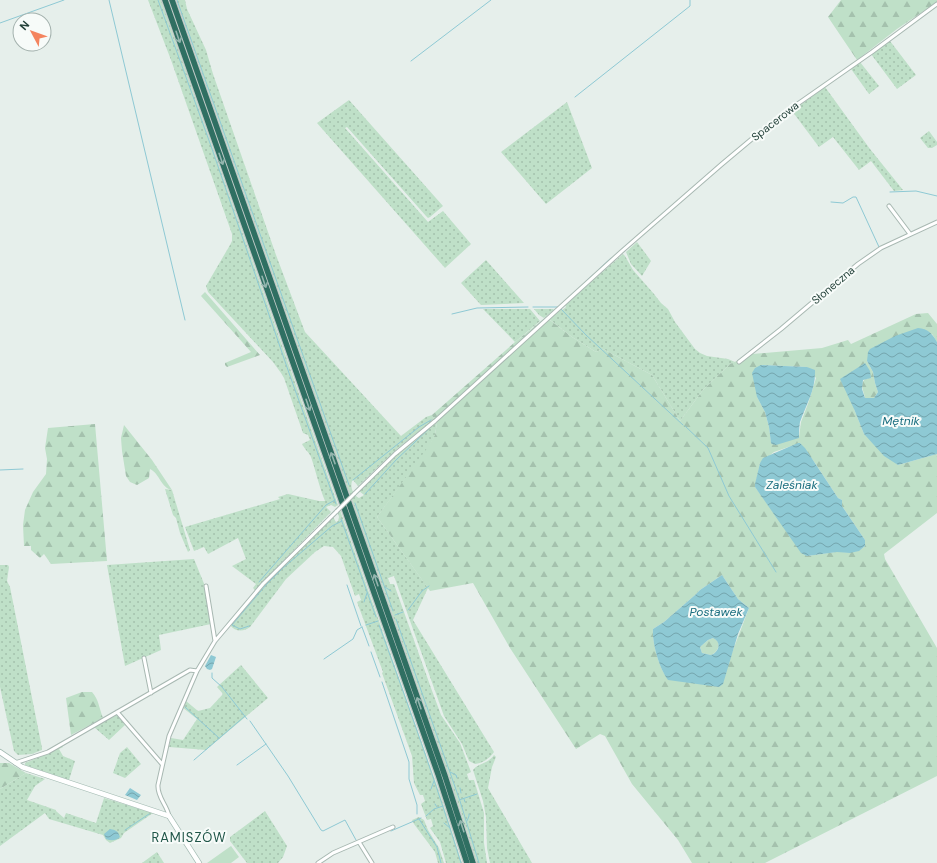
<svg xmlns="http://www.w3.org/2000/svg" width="937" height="863" font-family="'DM Sans',sans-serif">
<defs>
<pattern id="grass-dots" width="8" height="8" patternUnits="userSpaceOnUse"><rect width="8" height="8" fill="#bfe0c8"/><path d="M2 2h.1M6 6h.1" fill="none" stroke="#a4c1ad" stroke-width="1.8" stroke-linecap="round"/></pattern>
<pattern id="forest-firs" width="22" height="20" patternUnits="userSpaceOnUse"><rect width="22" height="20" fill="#bfe0c8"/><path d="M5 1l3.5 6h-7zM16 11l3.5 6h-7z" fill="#a4c1ad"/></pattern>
<pattern id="water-waves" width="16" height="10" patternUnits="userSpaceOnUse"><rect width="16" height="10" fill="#8ec9d4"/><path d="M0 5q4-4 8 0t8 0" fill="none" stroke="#74a5ad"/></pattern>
</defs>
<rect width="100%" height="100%" fill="#e6efeb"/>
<path fill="url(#grass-dots)" d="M148,0H161L338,505L335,507L331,505L326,507L331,512L255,590L253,588L256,584L232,566L246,559L238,538L208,554L204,547L194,551L185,527L280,499L278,497L288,494L319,501H325C319,486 316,472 311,457C309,452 305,450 302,444L310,440L308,435L303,433L284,378L281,373L273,362L208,292L206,286L230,245L232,241V234L171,60Z
M176,0H185L187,9L206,50L213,74L276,255L305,332L401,436L426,417L432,415L434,420L398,448L358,486L353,480L352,481C350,487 353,495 359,498L364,495L359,491L410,443L437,422L435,435L429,447L377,517L428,588L413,620L494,752C489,759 483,763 475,764L469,761L462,744L444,716L394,576L388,578L390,584H394L431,688L441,715L460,743L471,772L467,774L469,780H474L484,813V843L487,863H477L461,812L427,713Z
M890,41L916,75L897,89L871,54Z
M860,62L879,86L869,94L851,69Z
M825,87L870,149L903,190L894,191L871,161L859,170L833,137L819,147L792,111Z
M349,100L443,206L430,217L428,218L426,216L347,127L345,128L428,222L443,211L471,244L445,268L317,123Z
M567,102L592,168L546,204L501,152Z
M929,131L937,142V145L932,148H928L920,138Z
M637,242L651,261L642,276L631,264L626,252Z
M623,254L625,256L633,270L654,294L661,303L668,309L675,322L695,349L700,353L707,356L728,359L735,362L730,364L703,390L680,421L652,375L603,349L596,352L572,337L549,319L561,309L562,310L566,307L565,305Z
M486,260L524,303L481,305L461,283Z
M483,309H530L540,321L515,342Z
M534,309H553L554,310L544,318L539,315Z
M165,489L172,490L190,550L188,552L180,533L176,518L173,515Z
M340,510L441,797L462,863H446L440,842L430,828L433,826L431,819L427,820L421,804L425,801L423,795H420L414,783L412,756L382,673L383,672L357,602L361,600L359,594L355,596L341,556L333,547L324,546L315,552L286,579L250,627C244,632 235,632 230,625L259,590L333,517L336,522L338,521L339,517L338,513Z
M194,559L207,591L211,624L159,635L161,650L125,666L107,565Z
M0,565H8L9,567L7,581L10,587L42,748V750L32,754L18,755L14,751L0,687Z
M241,665L268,698L206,750L169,747L171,738L183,740L197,719L182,707L186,701L198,711L210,708L223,694L217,687Z
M117,715L125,725L109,740L94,727Z
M62,745L63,747L59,749L63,756L75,761L69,780L25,765V763L42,756Z
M127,747L141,764L125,778L113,773L120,753Z
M494,755L496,757L492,767L488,788L532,863H490L487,848L486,817L483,801L473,770C478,763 488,764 494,755Z
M26,773L45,779L35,786L27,800L56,810V811L64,818L66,813L96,823L104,798L153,813L124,833L121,838L110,843L106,840L103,835L49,819L45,813L0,846V789Z
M265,811L287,846L283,857L278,863H247L230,841V837Z
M419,817L424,820L428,830L439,848L444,863H438L435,852L414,824L412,820Z
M157,852L164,863H142Z"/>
<path fill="url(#forest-firs)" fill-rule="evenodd" d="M841,0H937V2L897,29L857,60L828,17Z
M205,292L260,355L227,367L225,365V363L251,352L201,296Z
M928,313L937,324V342L932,334L867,361L873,372L875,383L878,392L874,398H865C864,391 859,385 865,379H868L865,363L854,409L864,434L898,465L937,454V513L884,554L885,559L937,648V776L765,863H692L678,840L632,784L605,736L600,734L576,749L510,648L473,583L430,591L377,517L428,447L435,435L437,422H435L432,415L515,342L546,317L572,337L596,352L603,349L652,375L680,421L703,390L730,364L752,354L822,348L848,340L851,344L916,314ZM761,365L807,367L816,378L809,401L801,422L799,437L771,442L769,427L765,412L757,397ZM800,443L815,463L838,498L842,500V506L865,540V546C857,554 846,552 835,552C826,553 816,555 807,556L755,487L760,463L774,452ZM722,575L738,599L749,608L719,687L665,675C658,664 652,641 653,629L664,622L695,595L700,590Z
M95,424L107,561L51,564L44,554L40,558L31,550V546H24L23,525L25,510L33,492L46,474L47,459L45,448L48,428Z
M124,425L152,460L172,490C161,488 160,474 150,469L149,478L137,485L130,482L126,476L122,451L121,438Z
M713,638C722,641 719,652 711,655L702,653L700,647L708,640Z
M82,692H92C99,700 99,708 103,718L71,735L66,698Z
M0,763H9L26,773L0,789Z"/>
<path fill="#bfe0c8" d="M231,846L239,857L231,863H207Z"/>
<path fill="url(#water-waves)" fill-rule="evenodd" d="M918,328C928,329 932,333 937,342V454L898,465L884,456L864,434L854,409L840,379L865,363L870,371L871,378L863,380L862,389L865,398H874L878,392L875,383L873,372L867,361L868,352L870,349L895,336Z
M761,365L807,367L815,370C816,389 806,405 800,422C799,428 799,433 799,438L776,445L772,444L771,443L769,427L765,412L757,397L752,373L755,368Z
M798,443H800L805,448L838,498L842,500V506L865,540V546L859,551L850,553L837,552L807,556L801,553L755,487V484L760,463L763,458Z
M722,575L738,599L749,608L738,634L723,684L719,687L668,680C659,668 652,643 653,629L664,622L695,595L700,590ZM713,638C722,642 719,652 711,655L702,653L700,647L708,640Z
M211,655L216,657L212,669L210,670L207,669L205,666Z
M130,788L141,795L137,800L125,795Z
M110,829C116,830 118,831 120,837C116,841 111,841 106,839L104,834Z"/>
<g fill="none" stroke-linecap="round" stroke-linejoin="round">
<path stroke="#8ec9d4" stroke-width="1" d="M109,0L185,320
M158,0L211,146L289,373L336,504
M177,0L349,485
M0,23L64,0
M411,61L491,0
M575,97L690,6V0
M890,192L916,191L937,196
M831,202L843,203L853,197H856L879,247
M563,303L611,258
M533,307H558
M561,309L586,335L683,425
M452,314L477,308L528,307
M685,426L708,448L729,496L776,572
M0,470L23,469
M353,480L419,427L431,420
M365,494L396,460L434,424
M355,503L393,611
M341,519L376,617
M259,582L326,505L335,500
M347,585L361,626
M385,587L391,591
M364,602L367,593
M408,610L422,591L429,586
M395,615L403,612
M396,619L460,801L479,863
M366,625L378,621
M379,625C408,704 436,783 461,863
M249,626L240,629L232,625L266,585L283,568L332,526L342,521
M362,627L369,646
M371,652L380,677
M324,659L353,639L357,630L362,627
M212,673V678L222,687L247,719
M382,682L409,762V779L417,805V814
M185,707L219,738
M250,721L288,776L321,830L323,831L345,820L356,840
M194,760L245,716
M237,765L266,744
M450,772L456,775L457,778
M460,788L461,793
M431,789L434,781
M464,799L465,802
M459,800L477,794
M435,804L437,807
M426,816L434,809L443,806
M419,819L437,847L441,863
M467,821L469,816V814
M444,823L450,828
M125,830L149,814
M391,831L421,818"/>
<g stroke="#a8b8b2" stroke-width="5">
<path id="street" d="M889,206L910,234
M739,362L781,329L858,264L881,248L937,222
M354,494L395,454L435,421L622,251L722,164L759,133L799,103L872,52L937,4
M206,586L215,641
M144,658L151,693
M117,712L162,764
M15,763L48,752L190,670L197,671
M169,816C167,805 157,797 158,785L169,736L197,671L215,641L263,584L337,511
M359,842L372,863
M318,863L333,853L393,827"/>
</g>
<g stroke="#a4bbb3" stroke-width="6">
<path id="secondary" d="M0,752L22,767L169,816L199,863"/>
</g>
<g stroke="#c2cac8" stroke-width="8">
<path id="highway" d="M165,0L438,774L467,863
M172,0L445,776L473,863"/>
</g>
<use href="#street" stroke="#fff" stroke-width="3"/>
<use href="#secondary" stroke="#fff" stroke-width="4.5"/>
<use href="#highway" stroke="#2f6f62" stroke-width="5.5"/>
<g stroke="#a8b8b2" stroke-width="5" stroke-linecap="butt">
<path id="street-bridge" d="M337,511L354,494"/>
</g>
<use href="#street-bridge" stroke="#fff" stroke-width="3"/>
</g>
<defs><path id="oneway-shaft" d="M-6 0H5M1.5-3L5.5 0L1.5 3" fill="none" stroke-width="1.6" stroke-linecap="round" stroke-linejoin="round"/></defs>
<g stroke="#93b5ae">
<use href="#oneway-shaft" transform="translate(178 37) rotate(71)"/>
<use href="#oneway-shaft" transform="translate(221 159) rotate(71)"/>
<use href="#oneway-shaft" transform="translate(264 282) rotate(71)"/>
<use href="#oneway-shaft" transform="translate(308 405) rotate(71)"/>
<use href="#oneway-shaft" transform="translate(333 458) rotate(-110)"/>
<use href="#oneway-shaft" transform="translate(376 580) rotate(-109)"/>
<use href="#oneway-shaft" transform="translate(419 703) rotate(-109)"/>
<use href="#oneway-shaft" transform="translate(462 826) rotate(-108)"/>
</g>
<g text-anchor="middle" stroke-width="4" stroke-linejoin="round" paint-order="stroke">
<g font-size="11" fill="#24423a" stroke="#f7fbf9">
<text transform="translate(775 121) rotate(-38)" y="4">Spacerowa</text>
<text transform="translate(833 285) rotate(-40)" y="4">Słoneczna</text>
</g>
<g font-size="12" font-style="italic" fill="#1c6f80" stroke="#f7fbf9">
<text x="901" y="425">Mętnik</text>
<text x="792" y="489">Zaleśniak</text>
<text x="716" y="616">Postawek</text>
</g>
<g font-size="13" letter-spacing="1" fill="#1f5548" stroke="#f7fbf9">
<text x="189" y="842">RAMISZÓW</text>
</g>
</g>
<g transform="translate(32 32) rotate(311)"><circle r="19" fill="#f7fbf9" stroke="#a3b1ad"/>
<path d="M0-3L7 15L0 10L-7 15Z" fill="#f4845f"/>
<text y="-6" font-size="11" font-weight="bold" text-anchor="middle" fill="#24423a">N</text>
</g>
</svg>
